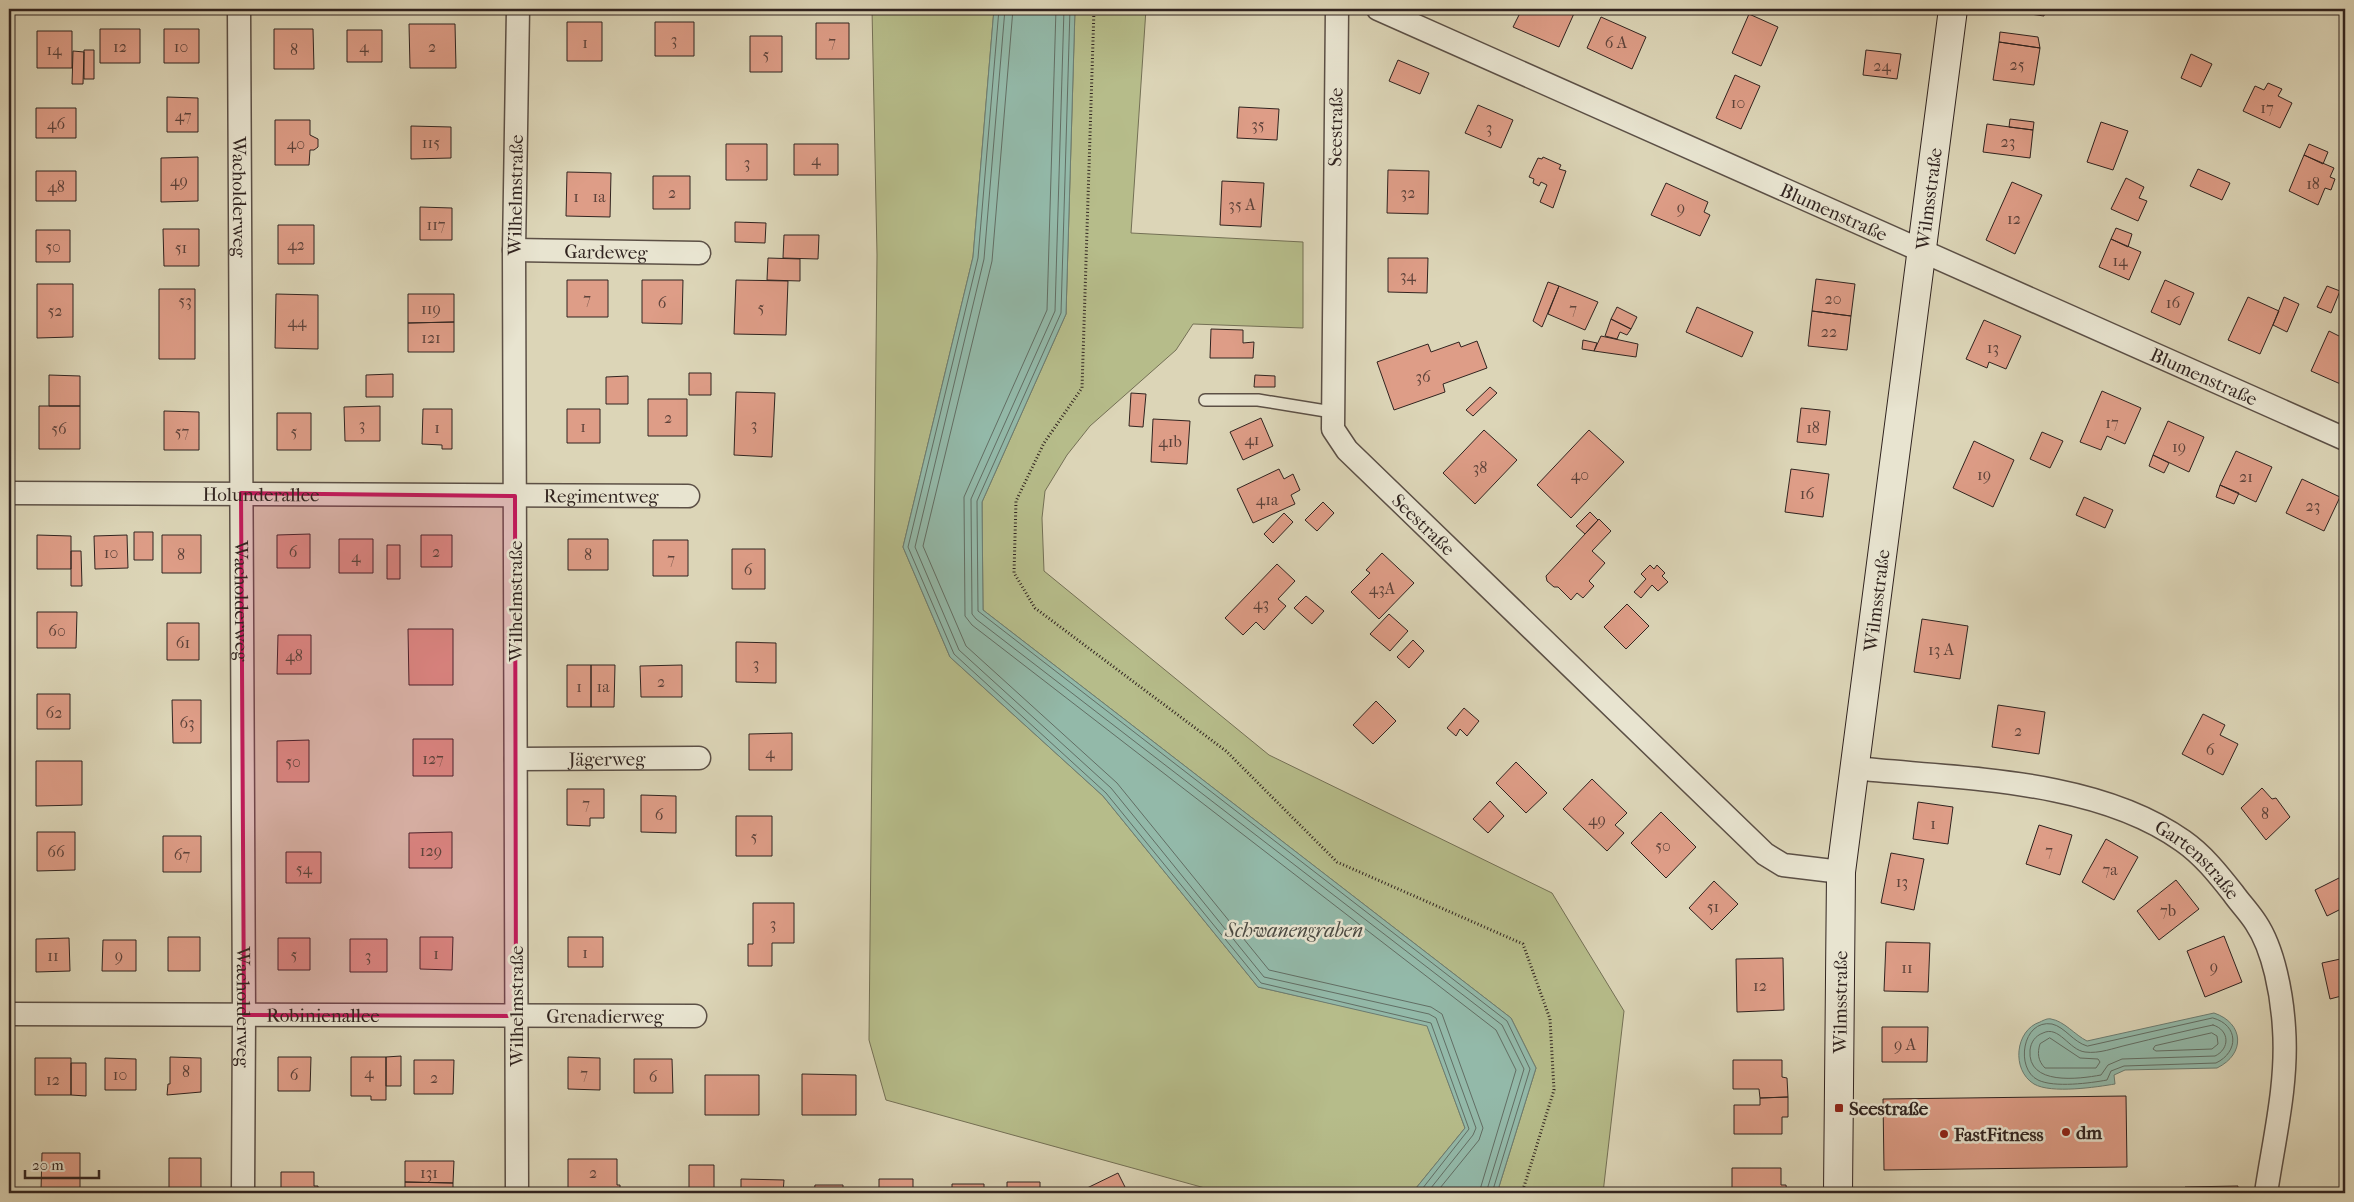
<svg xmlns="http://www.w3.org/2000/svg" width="2354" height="1202" font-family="'IM FELL French Canon',serif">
<rect width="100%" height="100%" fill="#dcd5b7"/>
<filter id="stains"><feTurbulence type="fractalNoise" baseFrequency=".004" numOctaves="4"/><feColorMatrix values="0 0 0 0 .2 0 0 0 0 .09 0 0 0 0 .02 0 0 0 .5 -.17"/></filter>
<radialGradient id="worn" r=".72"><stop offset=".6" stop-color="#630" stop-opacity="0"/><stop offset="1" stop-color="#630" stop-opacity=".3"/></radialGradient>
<path fill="#b6bc8a" stroke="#747055" d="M872,9H994L973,257L903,547L950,657L1103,796L1258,987L1427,1025L1465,1128L1412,1193H1223L886,1100L869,1040L877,255Z
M1075,9H1146L1131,233L1303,242V328L1193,324L1176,350L1090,426L1067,455L1045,491L1042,518L1044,571L1269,755L1552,893L1624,1011L1603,1193H1497L1536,1068L1511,1018L983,610L982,502L1066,314Z"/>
<path fill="#93b9a9" stroke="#6c7d72" d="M994,9H1075L1066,314L982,502L983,610L1511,1018L1536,1068L1497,1193H1412L1465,1128L1427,1026L1258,987L1103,796L950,657L903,547L973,257Z
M2214,1013C2244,1023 2246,1054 2217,1068L2125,1070L2114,1075L2115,1084C2097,1087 2051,1094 2034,1084C2011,1070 2015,1030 2040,1022C2044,1020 2048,1018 2051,1019C2064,1021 2075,1035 2087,1041Z"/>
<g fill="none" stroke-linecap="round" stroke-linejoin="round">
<path stroke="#626e64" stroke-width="1" d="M999,9L978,258L908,547L954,654L1106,793L1261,983L1431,1023L1469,1129L1419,1193
M1005,9L984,259L915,547L959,650L1111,788L1264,977L1429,1014L1436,1018L1476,1128L1473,1135L1427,1193
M1013,9L992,261L923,546L966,646L1117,783L1269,970L1431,1007L1442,1014L1483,1128L1479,1140L1436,1193
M1056,9L1047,310L964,497L965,616L972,625L1496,1030L1516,1070L1479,1193
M1064,9L1055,311L971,499L972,614L976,619L1502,1025L1524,1069L1486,1193
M1070,9L1061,313L977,501L978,611L1507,1021L1530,1069L1492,1193
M2213,1018C2239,1025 2239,1052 2216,1063L2124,1066L2111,1071L2107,1080C2091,1083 2054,1088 2038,1080C2015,1069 2022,1019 2052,1024C2065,1027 2073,1042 2087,1046Z
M2213,1025C2230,1030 2230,1049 2215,1056L2122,1059L2108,1065L2101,1075C2079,1079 2027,1086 2030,1050C2031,1042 2035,1036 2043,1033C2059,1025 2069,1050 2085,1052C2099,1054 2114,1048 2127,1045C2156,1038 2184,1031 2213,1025Z
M2212,1033L2217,1036L2218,1044L2212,1049L2156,1051L2153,1049L2155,1046Z
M2050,1038L2080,1058L2098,1059L2100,1062L2096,1068H2045C2038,1061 2037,1053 2040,1044Z"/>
</g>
<path fill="#de9d87" stroke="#312420" d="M1522,9H1576L1559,47L1513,27Z
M2010,9H2045L2044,16L2009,11Z
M1749,14L1778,27L1761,66L1732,53Z
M1601,17L1646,37L1632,69L1587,48Z
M567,22H602V61H567Z
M655,22H694V56H655Z
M816,23H849V59H816Z
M409,24H455L456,68H410Z
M100,29H140V63H100Z
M164,29H199V63H164Z
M274,29H313L314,69H274Z
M347,30H382V62H347Z
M37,31H72V68H37Z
M2000,32L2038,37L2040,48L1999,42Z
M750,36H782V72H750Z
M1999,42L2040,48L2034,85L1993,80Z
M84,50H94V79H84Z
M1866,50L1901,54L1897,79L1863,75Z
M73,51L84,52L83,84H72Z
M2191,54L2212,64L2201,87L2181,78Z
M1398,60L1429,73L1420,94L1389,81Z
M1735,75L1760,86L1741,129L1716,118Z
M2268,83L2282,89L2278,96L2292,103L2280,128L2243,111L2255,86L2264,90Z
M167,97L198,98V132H167Z
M1478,105L1513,120L1501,148L1465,133Z
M1239,107L1279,109L1277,140L1237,138Z
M36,108H76V138H36Z
M2010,119L2034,122L2033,130L2009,127Z
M275,120H310V135L318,139V147L314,150H310L309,165H275Z
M2101,122L2128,131L2113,170L2087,162Z
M1987,124L2033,130L2030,158L1983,152Z
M411,126L451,127V158L411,159Z
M726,144H767V180H726Z
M794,144H838V175H794Z
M2309,144L2328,152L2323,164L2304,155Z
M2304,155L2334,168L2330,177L2335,179L2331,190L2325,188L2318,205L2289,191Z
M198,157V201L161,202V158Z
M1543,157L1561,165L1559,169L1566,171L1553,208L1540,202L1547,185L1541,182L1539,186L1533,183L1534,179L1529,177L1538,158L1542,159Z
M2198,169L2230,183L2222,200L2190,186Z
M1388,170L1429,171L1428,214L1387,213Z
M36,171H76V201H36Z
M567,172L611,173L610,217L566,216Z
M653,176H690V209H653Z
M2126,178L2144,187L2139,198L2147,201L2138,221L2111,209Z
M1222,181L1264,183L1261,227L1220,225Z
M2012,182L2042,195L2015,254L1986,240Z
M1666,183L1708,202L1704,212L1710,215L1700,236L1651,215Z
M420,207L452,208V240H420Z
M735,222L766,223L765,243L735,242Z
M278,225H314V264H278Z
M2116,228L2132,234L2128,247L2111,239Z
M163,229H199V266H164Z
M36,230H70V262H36Z
M784,235H819L818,259L783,258Z
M2111,239L2141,252L2129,280L2099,267Z
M768,258L800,259V281L767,280Z
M1388,258H1428L1427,293L1388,292Z
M1816,279L1855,284L1851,316L1812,311Z
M567,280H608V317H567Z
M642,280H683L682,324L642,323Z
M736,280L788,281L786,335L734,334Z
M2165,280L2194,293L2180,325L2151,312Z
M1548,282L1559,286L1542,327L1533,321Z
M37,284H73V337L37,338Z
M1559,286L1598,302L1585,330L1548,314Z
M2327,286L2340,291L2331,313L2317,307Z
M159,289H195V359H159Z
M276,294L318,295V349L275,348Z
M408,294H454V322L408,323Z
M2248,297L2279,311L2260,354L2228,340Z
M2284,297L2299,304L2287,332L2273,325Z
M1617,307L1637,317L1631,329L1611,319Z
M1697,307L1753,332L1742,357L1686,332Z
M1812,311L1851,316L1847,350L1808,346Z
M1611,319L1631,329L1627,335L1620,332L1617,339L1605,336Z
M1984,320L2021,336L2006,369L1989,362L1987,368L1966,359Z
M454,322V352H408V323Z
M1211,329L1243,330V343L1254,342L1253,358H1210Z
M2329,331L2345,339V386L2311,371Z
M1601,336L1638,344L1636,357L1594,351Z
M1583,340L1597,343L1594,351L1582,349Z
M1477,341L1487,368L1443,384L1445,392L1394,410L1377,362L1428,344L1431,352L1459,342L1461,347Z
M689,373H711V395H689Z
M393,374V397H366V375Z
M49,375L80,376V406H49Z
M1255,375L1275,376V387H1254Z
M628,376V404H606V377Z
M1490,387L1497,393L1473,416L1466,410Z
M2102,391L2141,408L2125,444L2107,436L2101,450L2080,442Z
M736,392L775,393L772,457L734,455Z
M1131,393L1146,394L1143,427L1129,426Z
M648,399H687V436H648Z
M39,406H80V449H39Z
M380,406V441H345L344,407Z
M1801,408L1830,411L1826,445L1797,442Z
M423,409H452V449H442V445L422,444Z
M567,409H600V443H567Z
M164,411L199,412V450H164Z
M277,413H311V450H277Z
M1261,418L1273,446L1243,460L1230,432Z
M1153,419L1190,421L1187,464L1151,462Z
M2168,421L2204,437L2189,472L2153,455Z
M1484,430L1517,460L1475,504L1443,473Z
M1589,430L1624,462L1571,518L1537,485Z
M2042,432L2063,441L2050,468L2030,459Z
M1974,441L2014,460L1993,507L1953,488Z
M2236,451L2272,467L2256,502L2220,485Z
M2153,455L2169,463L2164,473L2149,466Z
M1279,469L1284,479L1293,474L1300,490L1291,495L1295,504L1253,523L1237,489Z
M1791,469L1829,474L1823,517L1785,512Z
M2302,479L2340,497L2324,531L2286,513Z
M2220,485L2239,493L2234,504L2216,497Z
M2084,497L2113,510L2105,528L2076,515Z
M1323,502L1334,513L1317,531L1305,520Z
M1590,512L1598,520L1585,534L1576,526Z
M1284,513L1293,522L1273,543L1264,534Z
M1599,519L1611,531L1592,551L1605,563L1589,581L1594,586L1583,598L1577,593L1571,600L1558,587H1554L1547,581L1546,576Z
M134,532H153V560H134Z
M310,534V568H277V535Z
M37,535L71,536V569H37Z
M127,535L128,568L95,569L94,536Z
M162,535H201V573H162Z
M421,535H452V567H421Z
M339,539H373V573H339Z
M568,539H608V570H568Z
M653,540H688V576H653Z
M387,545H400V579H387Z
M732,549H765V589H732Z
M71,551H81L82,586H71Z
M1382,553L1414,583L1379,619L1351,592L1370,573L1366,570Z
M1277,564L1295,581L1278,599L1286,606L1264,630L1256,622L1243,635L1225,618Z
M1650,565L1654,569L1657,565L1665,573L1662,576L1668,582L1658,591L1652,585L1641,598L1634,592L1646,579L1641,574Z
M1306,596L1324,611L1312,624L1294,608Z
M1627,604L1649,626L1626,649L1604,627Z
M37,612H77L76,648H37Z
M1389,614L1408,631L1390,651L1370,634Z
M1922,619L1968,626L1960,679L1914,672Z
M167,623H199V660H167Z
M408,629H453V685H409Z
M278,635H311V674H277Z
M1413,640L1424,651L1409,668L1397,657Z
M736,642L776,643V683L736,682Z
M567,665H591V707H567Z
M591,665H615L614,707H591Z
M682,665V697H641L640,666Z
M37,694H70V729H37Z
M172,700H201V743H173Z
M1376,701L1396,721L1373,744L1353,725Z
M1998,705L2045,712L2039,754L1992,747Z
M1464,708L1479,721L1467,736L1460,729L1456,736L1447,728Z
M2203,714L2225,725L2220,735L2238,744L2223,775L2182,754Z
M792,733V770H749V734Z
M413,739H453V776H413Z
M309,740V782H277V741Z
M36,761H82V805L36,806Z
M1516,762L1547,793L1526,813L1496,783Z
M1592,779L1627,813L1615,825L1624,833L1607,851L1563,809Z
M2262,788L2272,799L2276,798L2290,817L2266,840L2241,808Z
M567,789H604V818H590V826L567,825Z
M641,795L676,796V833L641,832Z
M1490,801L1504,816L1488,833L1473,819Z
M1918,802L1953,807L1948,844L1913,839Z
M1661,812L1696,847L1666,878L1631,843Z
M736,816H772V856H736Z
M2039,825L2072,835L2060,875L2026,864Z
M37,832H75V870L37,871Z
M452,832V868H409V833Z
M163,836H201V872H163Z
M2106,839L2138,857L2114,900L2082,882Z
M286,852H321V883H286Z
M1891,853L1924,859L1914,910L1881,903Z
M2341,877L2345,887V907L2327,916L2315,890Z
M2176,880L2199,909L2159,940L2137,911Z
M1714,881L1738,904L1712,930L1689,908Z
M753,903H794V943H772V966H748V944H753Z
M2224,936L2242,982L2205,997L2187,951Z
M168,937H200V971H168Z
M420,937H453L452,970L420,969Z
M568,937H603V967H568Z
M69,938L70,971L36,972V939Z
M278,938H310V970H278Z
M350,939H387V972H350Z
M103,940H136V971H102Z
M1886,942L1930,943L1928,992L1884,991Z
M1783,958L1784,1010L1737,1012L1736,959Z
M2345,958V995L2330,999L2322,963Z
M1882,1027H1928L1927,1062H1882Z
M401,1056V1086H386V1057Z
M170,1057L201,1058V1092L167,1095L168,1084H170Z
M278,1057H311L310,1091H278Z
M351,1057H386V1100H371V1096H351Z
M568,1057L600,1058V1090L568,1089Z
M35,1058H71V1095H35Z
M105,1058L136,1059V1090H105Z
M634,1059H672L673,1093H634Z
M414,1060H454L453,1094H414Z
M1733,1060H1782V1077L1787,1078L1788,1097L1760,1098L1759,1089H1733Z
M71,1063H86V1096L71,1095Z
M802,1074L856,1075V1115H802Z
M705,1075H759V1115H705Z
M2126,1096L2127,1167L1884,1170L1883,1099Z
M1788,1097V1117H1782V1134H1734V1105H1760V1098Z
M42,1153H80V1191L41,1190Z
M169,1158H201V1193H169Z
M568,1159H617V1185H620V1193H568Z
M405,1161H454L453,1183L405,1182Z
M689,1165H714V1193H689Z
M1732,1168H1781V1185H1786L1787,1193H1732Z
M281,1172H314V1186H318V1193H281Z
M1118,1173L1128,1193H1087L1085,1189Z
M741,1179L784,1180L783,1193H741Z
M879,1179H913V1193H879Z
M405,1182L453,1183V1193H405Z
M1007,1182H1040V1193H1007Z
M952,1184H984V1193H952Z
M815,1185H843V1193H814Z
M2238,1186L2237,1193H2185V1187Z"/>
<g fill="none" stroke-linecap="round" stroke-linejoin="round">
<g stroke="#5c5046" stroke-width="14">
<path id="lane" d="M1205,400H1258L1332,412"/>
</g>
<g stroke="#5c5046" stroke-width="25">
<g id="street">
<path id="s1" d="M239,9L244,1015L243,1193"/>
<path id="s2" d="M1337,9L1333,429L1347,450L1765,854L1783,865L1841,872"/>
<path id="s3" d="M1378,9L2345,439"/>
<path id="s4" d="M514,250L699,253"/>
<path id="s5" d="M9,493L688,496"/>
<path id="s6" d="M516,759L699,758"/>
<path id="s7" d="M1854,768C1959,779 2095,778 2183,841C2203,855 2218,874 2233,893C2240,903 2249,912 2256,923C2274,950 2282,995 2284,1028C2288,1083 2274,1139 2266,1193"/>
<path id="s8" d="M9,1014L695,1016"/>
<path id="s9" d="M517,1193L514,250L518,9"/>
</g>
</g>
<g stroke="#312420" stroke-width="30">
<g id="secondary">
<path id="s10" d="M1838,1193L1841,872L1953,9"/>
</g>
</g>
<path stroke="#312420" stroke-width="3" stroke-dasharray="1 2.5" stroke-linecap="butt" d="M1094,9L1082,388L1044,443L1016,501L1014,573L1035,608L1226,751L1337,862L1523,944L1550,1019L1554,1090L1522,1193"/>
<use href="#lane" stroke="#e8e4d0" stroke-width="11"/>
<use href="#street" stroke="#e8e4d0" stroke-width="22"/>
<use href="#secondary" stroke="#e8e4d0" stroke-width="28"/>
</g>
<path fill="#c2185b" fill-opacity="0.2" stroke="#c2185b" stroke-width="4" stroke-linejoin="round" d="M241,493L515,496L516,1016L244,1015Z"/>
<g fill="#8f2418" stroke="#e8e4d0" stroke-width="2">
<rect x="1834" y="1103" width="10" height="10" rx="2.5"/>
<circle cx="2066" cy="1132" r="5"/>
<circle cx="1944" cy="1134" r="5"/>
</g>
<g text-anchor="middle" stroke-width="5" stroke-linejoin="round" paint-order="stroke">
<g font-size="16" fill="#5c423a">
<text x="674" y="45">3</text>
<text x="832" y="47">7</text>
<text x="585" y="48">1</text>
<text x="1616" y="48">6 A</text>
<text x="120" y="52">12</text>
<text x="181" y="52">10</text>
<text x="364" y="52">4</text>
<text x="432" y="52">2</text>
<text x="54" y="55">14</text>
<text x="294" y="55">8</text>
<text x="766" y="60">5</text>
<text x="2017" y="70">25</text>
<text x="1882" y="71">24</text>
<text x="1738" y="108">10</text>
<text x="2267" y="113">17</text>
<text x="183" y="121">47</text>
<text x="56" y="129">46</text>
<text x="1258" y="130">35</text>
<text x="1489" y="133">3</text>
<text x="2008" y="147">23</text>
<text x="431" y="148">115</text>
<text x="296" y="149">40</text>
<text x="816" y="165">4</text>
<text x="747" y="168">3</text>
<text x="179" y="186">49</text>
<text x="2313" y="189">18</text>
<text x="56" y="192">48</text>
<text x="672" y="198">2</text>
<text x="1408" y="198">32</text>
<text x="576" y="202">1</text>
<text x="599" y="202">1a</text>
<text x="1242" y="210">35 A</text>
<text x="1681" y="213">9</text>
<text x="2014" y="224">12</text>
<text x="436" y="230">117</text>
<text x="296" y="250">42</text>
<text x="53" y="252">50</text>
<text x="181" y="253">51</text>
<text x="2120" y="266">14</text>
<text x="1408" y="281">34</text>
<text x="587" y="304">7</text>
<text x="1833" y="304">20</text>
<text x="185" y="306">53</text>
<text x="662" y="308">6</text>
<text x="2173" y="308">16</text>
<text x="761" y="313">5</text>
<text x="431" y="314">119</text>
<text x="1573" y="314">7</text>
<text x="55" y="316">52</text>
<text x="297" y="327">44</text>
<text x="1829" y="337">22</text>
<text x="431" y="343">121</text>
<text x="1993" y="353">13</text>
<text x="1423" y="382">36</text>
<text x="668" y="423">2</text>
<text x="2112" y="428">17</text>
<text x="362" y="430">3</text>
<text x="754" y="430">3</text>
<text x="583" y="432">1</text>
<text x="437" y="433">1</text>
<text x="1813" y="433">18</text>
<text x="59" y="434">56</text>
<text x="182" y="437">57</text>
<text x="294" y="437">5</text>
<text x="1252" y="445">41</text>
<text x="1170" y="447">41b</text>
<text x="2179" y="452">19</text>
<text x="1480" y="473">38</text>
<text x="1580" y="480">40</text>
<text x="1984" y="480">19</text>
<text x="2246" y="482">21</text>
<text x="1807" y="499">16</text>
<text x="1267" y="505">41a</text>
<text x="2313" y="511">23</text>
<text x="293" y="557">6</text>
<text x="436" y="557">2</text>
<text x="111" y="558">10</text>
<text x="181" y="560">8</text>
<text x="588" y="560">8</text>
<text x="356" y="562">4</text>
<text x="671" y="564">7</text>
<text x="748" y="575">6</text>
<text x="1382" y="594">43A</text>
<text x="1261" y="609">43</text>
<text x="57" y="636">60</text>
<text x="183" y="648">61</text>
<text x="1941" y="655">13 A</text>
<text x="294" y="661">48</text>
<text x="756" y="669">3</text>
<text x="661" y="687">2</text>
<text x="579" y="692">1</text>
<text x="603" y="692">1a</text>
<text x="54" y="718">62</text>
<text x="187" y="728">63</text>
<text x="2018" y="736">2</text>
<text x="2210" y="755">6</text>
<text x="770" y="758">4</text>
<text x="433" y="764">127</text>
<text x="293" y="767">50</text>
<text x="586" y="809">7</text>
<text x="2265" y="819">8</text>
<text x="659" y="820">6</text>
<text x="1597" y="825">49</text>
<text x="1933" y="829">1</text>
<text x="754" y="842">5</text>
<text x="1663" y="851">50</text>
<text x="431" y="856">129</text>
<text x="2049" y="856">7</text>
<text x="56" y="857">66</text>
<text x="182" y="860">67</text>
<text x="304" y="874">54</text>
<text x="2110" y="875">7a</text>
<text x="1902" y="887">13</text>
<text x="1713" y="912">51</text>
<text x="2168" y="916">7b</text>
<text x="773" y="929">3</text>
<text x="585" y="958">1</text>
<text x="436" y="959">1</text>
<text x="294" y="960">5</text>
<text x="53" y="961">11</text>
<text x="119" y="961">9</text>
<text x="368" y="961">3</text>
<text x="2214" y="972">9</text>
<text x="1907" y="973">11</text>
<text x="1760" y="991">12</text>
<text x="1905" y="1050">9 A</text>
<text x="186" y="1077">8</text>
<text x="369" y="1078">4</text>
<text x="584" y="1079">7</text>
<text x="120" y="1080">10</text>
<text x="294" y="1080">6</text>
<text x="653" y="1082">6</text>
<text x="434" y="1083">2</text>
<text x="53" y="1085">12</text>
<text x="429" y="1178">131</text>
<text x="593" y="1178">2</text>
</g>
<g font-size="19" fill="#312420" stroke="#e8e4d0">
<text transform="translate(1335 127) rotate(-89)" y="7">Seestraße</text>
<text dy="7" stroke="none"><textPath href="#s1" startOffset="188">Wacholderweg</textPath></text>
<text dy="7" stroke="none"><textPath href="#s9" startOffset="998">Wilhelmstraße</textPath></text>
<text dy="7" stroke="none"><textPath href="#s10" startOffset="1000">Wilmsstraße</textPath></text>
<text dy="7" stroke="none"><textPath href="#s3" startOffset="499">Blumenstraße</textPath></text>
<text dy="7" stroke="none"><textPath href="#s4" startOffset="92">Gardeweg</textPath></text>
<text dy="7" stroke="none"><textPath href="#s3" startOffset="904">Blumenstraße</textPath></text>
<text dy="7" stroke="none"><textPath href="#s5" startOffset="252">Holunderallee</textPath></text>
<text dy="7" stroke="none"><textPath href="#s5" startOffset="592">Regimentweg</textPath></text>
<text dy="7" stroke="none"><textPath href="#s2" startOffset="552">Seestraße</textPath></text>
<text dy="7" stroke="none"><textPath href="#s10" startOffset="595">Wilmsstraße</textPath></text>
<text dy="7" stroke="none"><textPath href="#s1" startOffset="592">Wacholderweg</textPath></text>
<text transform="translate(515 601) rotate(-90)" y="7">Wilhelmstraße</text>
<text dy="7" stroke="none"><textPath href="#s6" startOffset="91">Jägerweg</textPath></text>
<text dy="7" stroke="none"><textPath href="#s7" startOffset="364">Gartenstraße</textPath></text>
<text dy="7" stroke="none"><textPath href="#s10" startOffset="191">Wilmsstraße</textPath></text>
<text dy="7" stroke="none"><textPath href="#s1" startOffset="998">Wacholderweg</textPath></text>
<text transform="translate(516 1006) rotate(-90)" y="7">Wilhelmstraße</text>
<text dy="7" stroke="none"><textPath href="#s8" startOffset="314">Robinienallee</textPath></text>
<text dy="7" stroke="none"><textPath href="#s8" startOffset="596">Grenadierweg</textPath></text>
</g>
<g font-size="19" font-weight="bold" fill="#312420" stroke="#e8e4d0" text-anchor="start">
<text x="1849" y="1115">Seestraße</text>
<text x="2076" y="1139">dm</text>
<text x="1954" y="1141">FastFitness</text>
</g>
<g font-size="20" font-style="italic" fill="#4a4942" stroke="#e8e4d0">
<text x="1294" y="937">Schwanengraben</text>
</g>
</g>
<rect width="2354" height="1202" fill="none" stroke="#dcd5b7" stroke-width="30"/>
<rect x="10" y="10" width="2334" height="1182" fill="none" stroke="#312420" stroke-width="2.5"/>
<rect x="15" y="15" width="2324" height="1172" fill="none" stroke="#312420"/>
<path d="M25 1170v8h74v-8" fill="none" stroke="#312420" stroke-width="2.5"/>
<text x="32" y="1170" font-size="15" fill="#312420" stroke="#e8e4d0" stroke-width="4" paint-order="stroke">20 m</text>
<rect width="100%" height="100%" filter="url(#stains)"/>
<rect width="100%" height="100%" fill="url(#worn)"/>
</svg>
